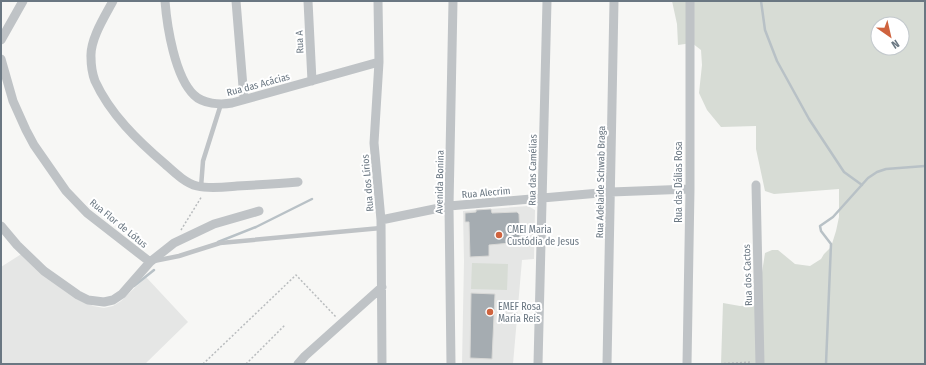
<svg xmlns="http://www.w3.org/2000/svg" width="926" height="365" font-family="'Fira Sans Condensed',sans-serif">
<rect width="100%" height="100%" fill="#f7f7f5"/>
<path fill="#e5e6e5" d="M528,206L535,210L534,259L522,260L513,364H462L464,261L463,211Z
M23,253L74,296L93,306L104,308L113,306L121,301L146,277L188,322L145,364H1V267Z"/>
<path fill="#d7dcd5" fill-rule="evenodd" d="M672,1H925V364H721L723,303L740,306L757,305L765,253L772,250H778L795,264L810,266L821,259L824,254L831,247L836,231L839,217V189L774,194L765,191L756,149V126L721,127L707,110L699,93L702,65L701,50L692,43L678,45L677,24ZM878,24H902V48H878Z
M472,263L508,264L507,290L471,289Z"/>
<g fill="none" stroke-linecap="round" stroke-linejoin="round">
<path stroke="#b8c1c6" stroke-width="2.5" d="M761,1L765,30L777,61L809,119L844,172L862,185
M218,242L256,227L312,199
M134,286L154,270
M826,364L831,244L821,231L820,226L833,217L868,178L877,172L886,169L925,166"/>
</g>
<path fill="#a5acb1" stroke="#d9d9d7" d="M491,209L492,213L517,212L519,214L520,240H511V243L489,245V256L470,257L469,222H465V213L476,212V210Z
M471,293L495,294L492,359L470,358Z"/>
<g fill="none" stroke-linecap="round" stroke-linejoin="round">
<path stroke="#b9bcbe" stroke-width="1.5" stroke-dasharray="2 2" stroke-linecap="butt" d="M181,230L202,196
M203,364L296,275L337,318
M246,364L285,325
M716,364L752,362"/>
<path stroke="#bfc3c6" stroke-width="4.5" d="M201,187L203,161L221,104
M154,261L179,256L220,243L381,228"/>
<path stroke="#bfc3c6" stroke-width="9" d="M113,1C105,16 90,39 91,57C91,65 92,73 95,81C110,114 138,141 165,164C174,172 185,183 197,186C210,189 225,187 237,186C257,185 277,184 298,182
M165,1C167,27 175,77 194,95C203,104 220,105 232,103L379,62
M236,1L244,99
M308,1L312,81
M378,1L379,62L374,143L381,220L382,364
M1,40L23,1
M1,59L13,101L26,130L34,145L66,191L87,213L150,262
M756,185L760,364
M381,220L449,206L611,192L690,189
M1,226L17,245L44,271L78,295L88,300L104,302L113,300L122,294L150,262L174,243L214,224L259,211
M298,364L305,356L382,287
M451,364L449,206L453,1
M538,364L547,1
M607,364L614,1
M687,364L690,189V1"/>
</g>
<g fill="#cf633e" stroke="#fff" stroke-width="1.5">
<circle cx="499" cy="235" r="4"/>
<circle cx="490" cy="312" r="4"/>
</g>
<g text-anchor="middle" stroke-width="4" stroke-linejoin="round" paint-order="stroke">
<g font-size="10" fill="#6a7782" stroke="#fff">
<text transform="translate(299 42) rotate(-93)" y="4">Rua A</text>
<text transform="translate(258 84) rotate(-15)" y="4">Rua das Acácias</text>
<text transform="translate(532 170) rotate(-89)" y="4">Rua das Camélias</text>
<text transform="translate(439 182) rotate(-89)" y="4">Avenida Bonina</text>
<text transform="translate(600 182) rotate(-89)" y="4">Rua Adelaide Schwab Braga</text>
<text transform="translate(678 182) rotate(-90)" y="4">Rua das Dálias Rosa</text>
<text transform="translate(367 183) rotate(-95)" y="4">Rua dos Lírios</text>
<text transform="translate(486 192) rotate(-5)" y="4">Rua Alecrim</text>
<text transform="translate(119 223) rotate(39)" y="4">Rua Flor de Lótus</text>
<text transform="translate(747 275) rotate(-92)" y="4">Rua dos Cactos</text>
</g>
<g font-size="10" fill="#6a7782" stroke="#fff" text-anchor="start">
<text x="507" y="233">CMEI Maria<tspan x="507" dy="12">Custódia de Jesus</tspan></text>
<text x="498" y="310">EMEF Rosa<tspan x="498" dy="12">Maria Reis</tspan></text>
</g>
</g>
<rect width="926" height="365" fill="none" stroke="#6a7782" stroke-width="4"/>
<g transform="translate(890 36) rotate(146)"><circle r="19" fill="#ffffff" stroke="#c3c9cd"/>
<path d="M0-3L7 15L0 10L-7 15Z" fill="#cf633e"/>
<text y="-6" font-size="11" font-weight="bold" text-anchor="middle" fill="#6a7782">N</text>
</g>
</svg>
